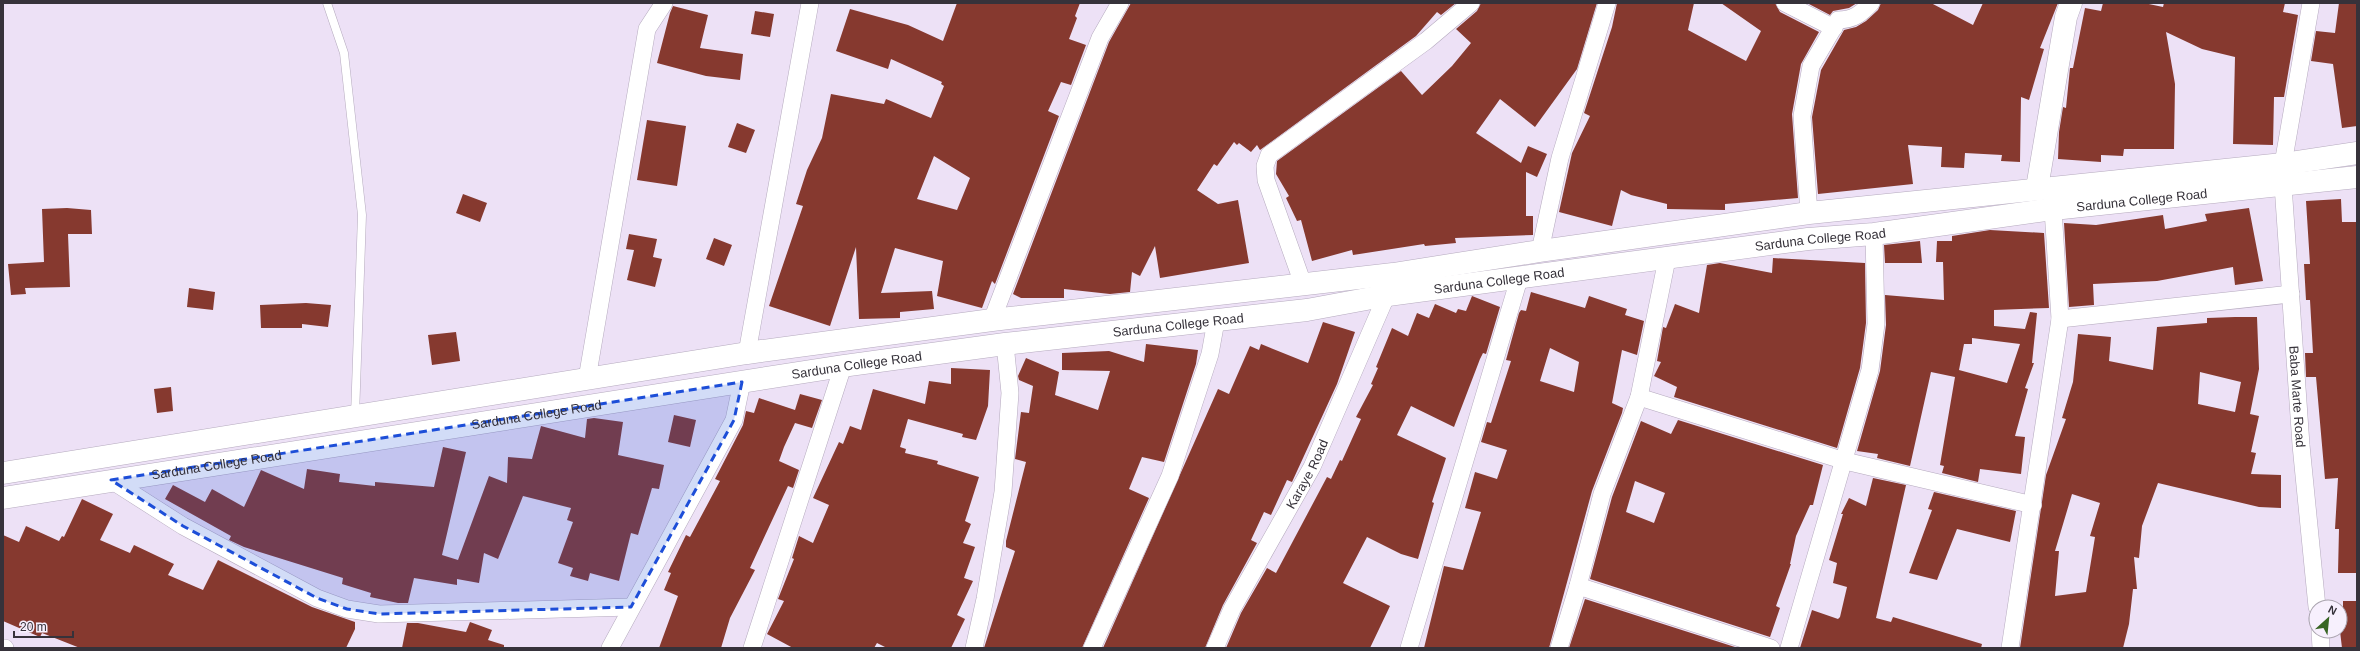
<svg xmlns="http://www.w3.org/2000/svg" width="2360" height="651" font-family="Arial,sans-serif">
<rect width="100%" height="100%" fill="#ede1f6"/>
<path fill="#86392f" fill-rule="evenodd" d="M957,3H1080L1075,16L1077,18L1069,39L1086,45L1071,85L1061,82L1048,111L1059,116L995,284L992,281L982,308L937,296L943,261L895,248L881,293L932,291L934,309L900,312V318L859,319L856,247L830,326L769,306L803,206L796,204L807,170L822,138L831,94L884,104L886,99L931,118L944,86L941,84L942,82L891,59L888,69L836,51L850,9L908,25L943,41ZM934,156L970,178L957,210L917,199Z
M1131,3H1456L1441,15L1437,12L1416,36L1260,150L1257,145L1251,152L1239,143L1237,145L1234,142L1217,166L1214,164L1197,190L1218,204L1238,200L1249,263L1160,278L1155,246L1140,276L1132,272L1130,292L1110,294L1064,289V298H1021L1013,294L1109,42Z
M1481,3H1597L1577,69L1535,127L1500,99L1476,133L1521,163L1528,146L1547,154L1537,177L1526,172V216H1533V235L1455,238L1456,243L1425,246L1424,244L1353,255L1352,250L1312,261L1301,220L1297,221L1286,198L1289,196L1276,174L1277,161L1401,71L1422,95L1452,66L1471,43L1456,29L1477,11Z
M1617,3H1694L1688,30L1746,61L1761,31L1721,3H1775L1780,12L1819,32L1801,64L1792,114L1798,198L1725,204V210L1667,209V204L1631,195L1621,190L1612,226L1559,212L1572,153L1590,116L1584,113L1612,27Z
M1807,3H1857L1849,8L1833,11L1830,15Z
M1881,3H1931L1973,25L1983,3H2058L2040,48L2044,49L2029,100L2021,97L2020,162L2001,161L2002,155L1965,153L1964,168L1941,167L1942,147L1908,145L1913,184L1818,194L1812,117L1821,70L1844,30L1856,27L1866,21L1878,10Z
M2103,3H2144L2163,7L2164,3H2285L2283,12L2298,15L2284,97H2274L2273,145L2233,144L2235,57L2202,49L2166,32L2175,84L2174,149H2124L2123,156L2101,155V162L2058,159L2059,132L2063,107L2066,108L2070,68H2073L2085,8L2101,11Z
M2339,3H2357V126L2342,128L2333,64L2311,61L2316,31L2335,33Z
M673,6L708,15L700,48L743,54L740,80L706,76L657,63L670,13Z
M755,11L774,14L770,37L751,34Z
M647,120L686,126L677,186L637,180Z
M737,123L755,130L746,153L728,147Z
M463,194L487,203L480,222L456,213Z
M2341,199L2342,222H2357V573H2338L2339,529H2335L2338,478L2325,479L2316,377H2306L2305,353H2313L2310,300H2306L2304,264H2310L2306,201Z
M67,208L91,210L92,234H68L70,287L25,288L26,294L11,295L8,264L44,262L42,209Z
M2249,208L2263,281L2235,285L2233,267L2157,281L2093,284L2094,305L2069,307L2064,223L2096,225L2163,215L2165,229L2207,221L2205,214Z
M1990,230L2044,233L2049,308L1994,310V326L2025,329L2030,312L2037,313L2032,363H2034L2025,388L2028,389L2015,436L2025,437L2021,474L1980,469L1978,482L1942,473L1944,466L1940,465L1955,377L1931,372L1910,466L1877,458L1878,454L1857,451L1880,371L1886,325L1885,295L1944,300L1943,262H1936L1937,241H1952V236ZM1972,338L2020,344L2007,383L1959,370L1964,344H1972Z
M629,234L657,239L653,257L662,259L655,287L627,280L634,250L626,249Z
M714,238L732,245L724,266L706,259Z
M1920,241L1922,263H1885L1884,245Z
M1773,258L1865,263L1866,323L1860,368L1837,448L1674,397L1677,387L1654,376L1661,362L1657,361L1663,327L1666,328L1675,304L1699,313L1707,265L1720,263L1772,273Z
M189,288L215,292L213,310L187,307Z
M1531,292L1585,308L1589,296L1627,309L1625,315L1644,321L1637,355L1622,350L1612,403L1623,408L1622,413L1592,491L1549,648H1424L1444,566L1463,570L1481,512L1465,508L1475,472L1497,479L1507,450L1481,442L1487,422L1491,423L1511,361L1506,360L1519,313L1521,310L1526,311ZM1550,348L1579,362L1574,392L1540,381Z
M1472,296L1500,307L1486,354L1483,353L1480,359L1454,427L1411,406L1397,435L1446,458L1432,502L1434,503L1418,559L1401,554L1367,537L1343,583L1390,606L1370,648H1226L1241,613L1267,568L1276,573L1327,477L1331,479L1340,460L1342,461L1361,419L1356,417L1373,385L1371,384L1378,368L1376,367L1392,328L1408,336L1417,313L1429,318L1435,304L1456,313L1458,309L1466,311Z
M306,303L331,305L328,327L302,324V328H261L260,305Z
M2235,317H2257L2259,369L2250,414L2259,416L2251,452L2256,453L2251,474L2281,475V508L2259,507L2158,483L2142,526L2139,558L2134,557L2137,589H2133L2129,624L2123,648H2020L2046,475L2066,419L2062,418L2073,382L2078,334L2111,337L2109,361L2153,370L2157,327L2207,323V318ZM2200,372L2241,382L2235,412L2198,404ZM2072,494L2100,503L2090,536L2095,537L2086,592L2055,596L2059,551H2055Z
M1323,322L1355,332L1337,384L1292,482L1287,480L1271,515L1264,512L1251,540L1257,543L1223,605L1205,648H1103L1218,389L1229,394L1250,346L1259,350L1261,344L1308,363Z
M456,332L460,361L432,365L428,335Z
M1146,344L1198,350L1196,364L1164,462L1142,457L1129,489L1149,498L1082,648H984L1015,551L1006,547V541L1026,462L1015,459L1021,412L1029,413L1033,386L1019,380L1018,376L1026,358L1059,372L1055,395L1098,410L1110,371L1062,370V353L1109,351L1144,362Z
M951,368L990,370L988,406L976,440L962,437L963,434L908,419L900,447L906,449L905,453L938,461L937,464L979,477L965,521L971,524L963,543L975,547L964,578L973,581L957,615L965,619L951,648H887L877,643L874,648H793L767,634L784,601L778,599L794,559L792,558L799,536L813,543L829,505L813,498L839,442L843,444L850,426L861,430L873,389L925,404L929,381L951,384Z
M171,387L173,411L157,413L154,389Z
M800,394L822,400L812,428L795,423L784,447L779,461L799,470L793,488L788,486L750,568L755,570L730,618L721,648H659L678,596L664,590L671,573L668,572L686,535L690,537L720,481L715,479L743,425L746,411L754,413L759,398L795,410Z
M674,415L696,420L690,447L668,442Z
M594,418L623,422L618,455L664,465L659,489L652,488L638,535L631,533L619,581L590,573L588,581L570,576L573,568L558,563L573,522L567,520L571,508L523,496L498,559L484,553L479,583L457,579V585L414,578L408,603H398L370,597L371,593L342,584L343,578L244,547L229,540L231,536L165,499L173,485L205,502L212,489L244,507L261,470L304,489L307,469L340,474L339,482L375,486V482L434,487L443,447L466,452L442,555L458,560L489,476L507,483L508,457L532,459L541,426L585,438L587,419Z
M1678,420L1823,465L1813,505H1810L1796,536L1790,564H1791L1776,606L1780,608L1770,637L1590,579L1612,497L1641,421L1671,434ZM1635,481L1665,493L1654,523L1626,512Z
M1873,478L1906,485L1876,618L1891,622L1893,617L1982,644L1981,648H1800L1812,610L1838,619L1840,617L1847,587L1833,583L1837,563L1829,560L1843,514H1841L1849,498L1866,506Z
M1934,492L2016,511L2010,542L1957,529L1937,580L1909,573L1932,510L1928,509Z
M82,499L113,514L100,540L130,553L134,545L174,564L168,575L203,590L218,560L312,607L355,622V629L346,648H80L42,633L40,637L3,621V535L19,542L26,526L59,541L62,536L64,537Z
M1585,599L1738,648H1569Z
M2343,601H2357V648H2342L2340,631H2343Z
M470,622L492,630L488,640L504,645V648H402L407,623H418L466,632Z"/>
<g fill="none" stroke-linecap="round" stroke-linejoin="round">
<g stroke="#b5aabe" stroke-width="9">
<path id="lane" d="M327,3L344,53L362,215L355,416"/>
</g>
<g stroke="#b5aabe" stroke-width="18">
<g id="street">
<path d="M1785,3L1834,28"/>
<path d="M2283,164L2311,3"/>
<path id="s1" d="M2283,185L2301,445L2317,607"/>
<path d="M1809,213L1802,116L1811,66L1838,20C1853,20 1861,14 1871,3"/>
<path d="M1540,251L1560,158L1607,3"/>
<path d="M1303,284L1266,180L1265,166L1269,155L1426,41L1471,3"/>
<path d="M2060,319L2291,294"/>
<path d="M992,320L1100,38L1120,3"/>
<path d="M747,353L810,3"/>
<path d="M587,379L647,29L664,3"/>
<path d="M1639,397L1845,461L2033,505"/>
<path d="M111,480L183,526L317,598L347,609L379,614L631,607"/>
<path d="M1578,586L1771,648"/>
<path d="M2320,631L2321,648"/>
<path d="M3,648H5"/>
<path d="M610,648L734,420L742,382"/>
<path d="M752,648L843,366"/>
<path d="M974,648L985,599L1003,492L1010,393L1005,344"/>
<path d="M1092,648L1170,476L1210,354L1216,321"/>
<path id="s2" d="M1215,648L1232,609L1312,467L1391,285"/>
<path d="M1409,648L1519,279"/>
<path d="M1559,648L1578,586L1602,494L1639,397L1667,259"/>
<path d="M1789,648L1870,370L1876,324L1874,234"/>
<path d="M2010,648L2060,319L2053,209"/>
</g>
</g>
<g stroke="#b5aabe" stroke-width="23">
<g id="secondary">
<path d="M2037,188L2066,17L2071,3"/>
<path d="M3,473L747,353L992,320L1393,274L1540,251L1809,213L2283,164L2357,153"/>
<path id="s3" d="M3,498L843,366L1005,344L1307,310L1388,295L1808,239L1874,234L2053,209L2357,177"/>
</g>
</g>
<use href="#lane" stroke="#fff" stroke-width="8"/>
<use href="#street" stroke="#fff" stroke-width="17"/>
<use href="#secondary" stroke="#fff" stroke-width="22"/>
</g>
<path fill="#1d4ed8" fill-opacity="0.2" stroke="#1d4ed8" stroke-width="3" stroke-dasharray="8 5" stroke-linejoin="round" d="M742,382L734,420L631,607L379,614L347,609L317,598L183,526L111,480Z"/>
<g text-anchor="middle" stroke-width="4" stroke-linejoin="round" paint-order="stroke">
<g font-size="13" fill="#36323a" stroke="#f7f0fd">
<text dy="5" stroke="none"><textPath href="#s3" startOffset="2160">Sarduna College Road</textPath></text>
<text dy="5" stroke="none"><textPath href="#s3" startOffset="1836">Sarduna College Road</textPath></text>
<text dy="5" stroke="none"><textPath href="#s3" startOffset="1512">Sarduna College Road</textPath></text>
<text dy="5" stroke="none"><textPath href="#s3" startOffset="1188">Sarduna College Road</textPath></text>
<text dy="5" stroke="none"><textPath href="#s3" startOffset="864">Sarduna College Road</textPath></text>
<text dy="5" stroke="none"><textPath href="#s1" startOffset="212">Baba Marte Road</textPath></text>
<text dy="5" stroke="none"><textPath href="#s3" startOffset="540">Sarduna College Road</textPath></text>
<text dy="5" stroke="none"><textPath href="#s3" startOffset="216">Sarduna College Road</textPath></text>
<text dy="5" stroke="none"><textPath href="#s2" startOffset="197">Karaye Road</textPath></text>
</g>
</g>
<rect width="2360" height="651" fill="none" stroke="#36323a" stroke-width="8"/>
<g transform="translate(2328 619) rotate(27)"><circle r="19" fill="#f7f0fd" stroke="#aaa4af"/>
<path d="M0-3L7 15L0 10L-7 15Z" fill="#396625"/>
<text y="-6" font-size="11" font-weight="bold" text-anchor="middle" fill="#36323a">N</text>
</g>
<path d="M14 631v6h59v-6" fill="none" stroke="#36323a" stroke-width="2"/>
<text x="20" y="631" font-size="12" fill="#36323a" stroke="#f7f0fd" stroke-width="3" paint-order="stroke">20 m</text>
</svg>
